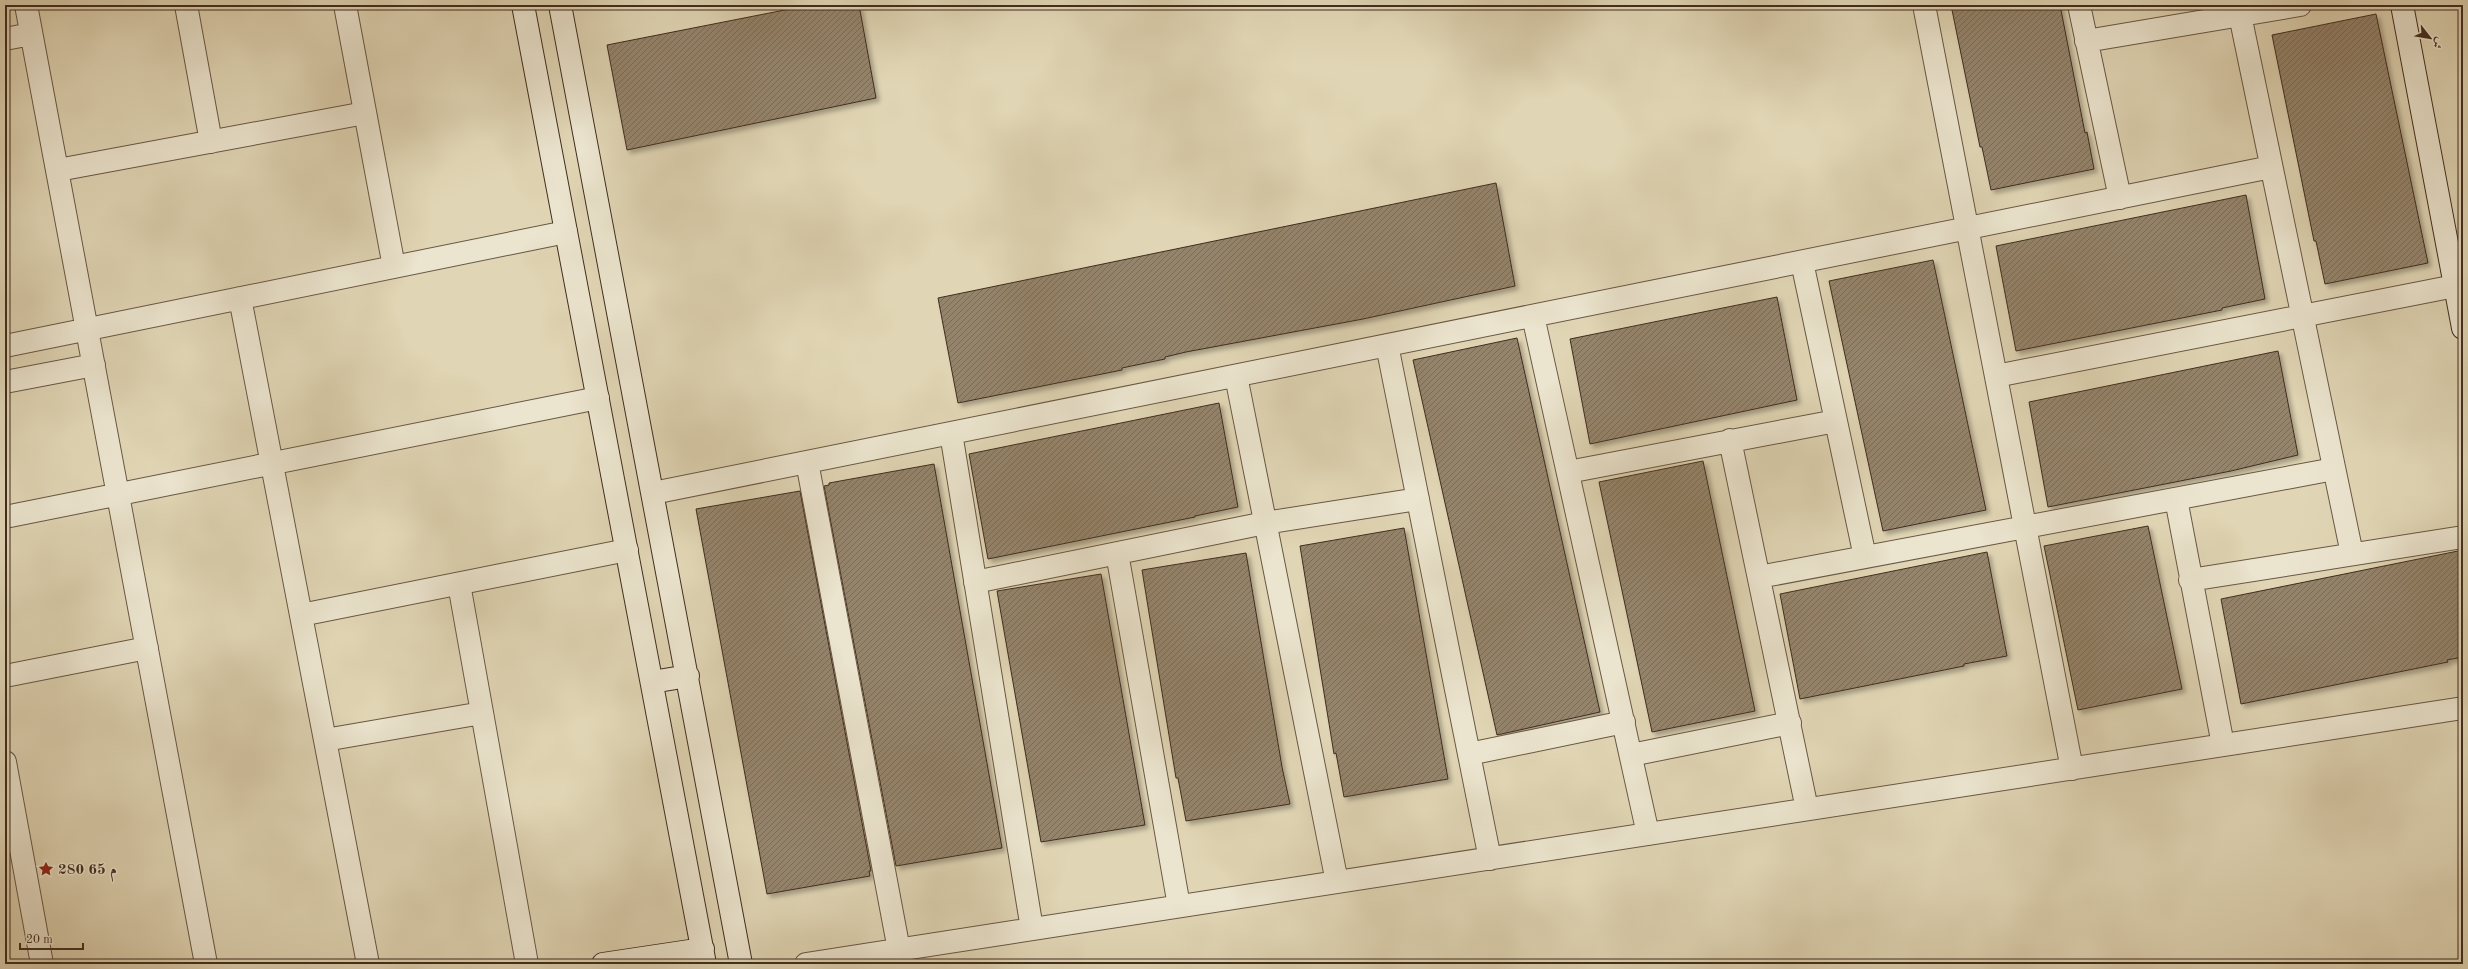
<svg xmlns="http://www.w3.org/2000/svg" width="2468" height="969" font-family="'Old Standard TT',Amiri,serif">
<defs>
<pattern id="building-hatch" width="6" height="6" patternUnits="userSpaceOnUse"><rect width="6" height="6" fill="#94846c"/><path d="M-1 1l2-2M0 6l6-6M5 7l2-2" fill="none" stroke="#7a6c58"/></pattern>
<filter id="shadow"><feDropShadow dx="3.5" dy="3.5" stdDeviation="2" flood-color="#0004"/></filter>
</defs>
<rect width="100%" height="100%" fill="#e0d5b4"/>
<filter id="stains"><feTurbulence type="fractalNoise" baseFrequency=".005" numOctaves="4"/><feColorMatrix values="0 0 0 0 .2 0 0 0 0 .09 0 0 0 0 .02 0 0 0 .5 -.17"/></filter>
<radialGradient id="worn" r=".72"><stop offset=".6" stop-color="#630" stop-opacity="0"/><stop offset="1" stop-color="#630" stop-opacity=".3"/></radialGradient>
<path fill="url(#building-hatch)" stroke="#412d1f" filter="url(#shadow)" d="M810,5H859L876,98L627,150L607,45Z
M1951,5H2060L2085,133L2087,132L2094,169L1991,190L1982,147H1980Z
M2376,14L2428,263L2325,284L2316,241H2314L2272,35Z
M1496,183L1515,286L1363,319L1186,352L1165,357V359L1122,368V370L958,403L938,298Z
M2246,195L2265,299L2222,308V310L2016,351L1996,246Z
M1933,260L1986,510L1883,531L1829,281Z
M1777,297L1797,400L1590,444L1570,339Z
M1517,338L1600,712L1497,735L1413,360Z
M2278,351L2298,455L2231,471L2048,507L2029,402Z
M1219,403L1238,507L1195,516V517L988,559L969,454Z
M1703,461L1755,711L1652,732L1599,482Z
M934,464L1002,848L896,866L824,486L829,485V483Z
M800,491L871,871H869L870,876L767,894L696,509Z
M2148,526L2182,689L2078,710L2044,546Z
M1404,528L1448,779L1344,797L1336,753L1334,754L1300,546Z
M2463,550V657L2447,660L2448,662L2241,704L2221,599Z
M1987,552L2007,656L1964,664V666L1800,699L1780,594Z
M1246,553L1282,767L1290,804L1186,821L1178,778H1176L1142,570Z
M1101,574L1145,825L1041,842L997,591Z"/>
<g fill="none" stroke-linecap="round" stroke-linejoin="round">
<g stroke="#695744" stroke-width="24">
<path id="street" d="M26,5L206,964
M186,5L211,142
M345,5L394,267
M1924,5L2072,769
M2079,5L2120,198
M2240,15L2352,554
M5,39L31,34
M2086,41L2300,5
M58,170L365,113
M1802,262L1865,557
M240,298L368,964
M1533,316L1648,834
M1387,345L1490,859
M5,346L566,232
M1236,376L1337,882
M1996,376L2455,286
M5,382L94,365
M951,433L1032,929
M1730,440L1807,809
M807,462L899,950
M1568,472L1836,421
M653,493L2271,167
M2176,499L2223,745
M5,517L598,398
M1117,553L1179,906
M1759,577L2334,469
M2190,580L2463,537
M975,582L1265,523L1418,499
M459,584L527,964
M301,615L627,550
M5,676L147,648
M325,740L482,713
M1469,754L1624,722
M1631,755L1790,723
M5,762L42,964
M806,964L2463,708"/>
</g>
<g stroke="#412d1f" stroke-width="24">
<path id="secondary" d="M523,5L705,964
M560,5L741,964
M2402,5L2463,328
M652,682L688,676
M603,964L703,949"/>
</g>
<use href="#street" stroke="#ebe4ce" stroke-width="22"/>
<use href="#secondary" stroke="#ebe4ce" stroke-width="22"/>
</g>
<defs>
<g id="sight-bare" transform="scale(1.2)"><path d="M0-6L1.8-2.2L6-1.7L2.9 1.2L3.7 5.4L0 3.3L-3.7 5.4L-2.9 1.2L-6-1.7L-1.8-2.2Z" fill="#8f2418" stroke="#ebe4ce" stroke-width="2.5" paint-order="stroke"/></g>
</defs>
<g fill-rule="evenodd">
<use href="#sight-bare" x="46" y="869"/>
</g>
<g text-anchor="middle" stroke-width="3" stroke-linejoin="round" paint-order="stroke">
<g font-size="15" font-weight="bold" fill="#412d1f" stroke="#ebe4ce" text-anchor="start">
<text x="58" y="874">280 م 65</text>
</g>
</g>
<rect width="2468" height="969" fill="none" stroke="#e0d5b4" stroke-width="20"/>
<rect x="6" y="6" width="2456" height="957" fill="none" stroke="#412d1f" stroke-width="2"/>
<rect x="10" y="10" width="2448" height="949" fill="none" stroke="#412d1f"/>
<g transform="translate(2430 38) rotate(121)" stroke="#ebe4ce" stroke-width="3" paint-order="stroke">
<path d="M0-3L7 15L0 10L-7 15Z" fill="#412d1f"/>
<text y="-6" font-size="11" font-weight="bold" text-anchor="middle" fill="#412d1f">ش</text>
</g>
<path d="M20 943v6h63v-6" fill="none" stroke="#412d1f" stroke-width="2"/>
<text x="26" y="943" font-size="12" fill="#412d1f" stroke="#ebe4ce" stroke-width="3" paint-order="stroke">20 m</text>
<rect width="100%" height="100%" filter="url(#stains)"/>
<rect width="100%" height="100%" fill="url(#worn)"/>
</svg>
